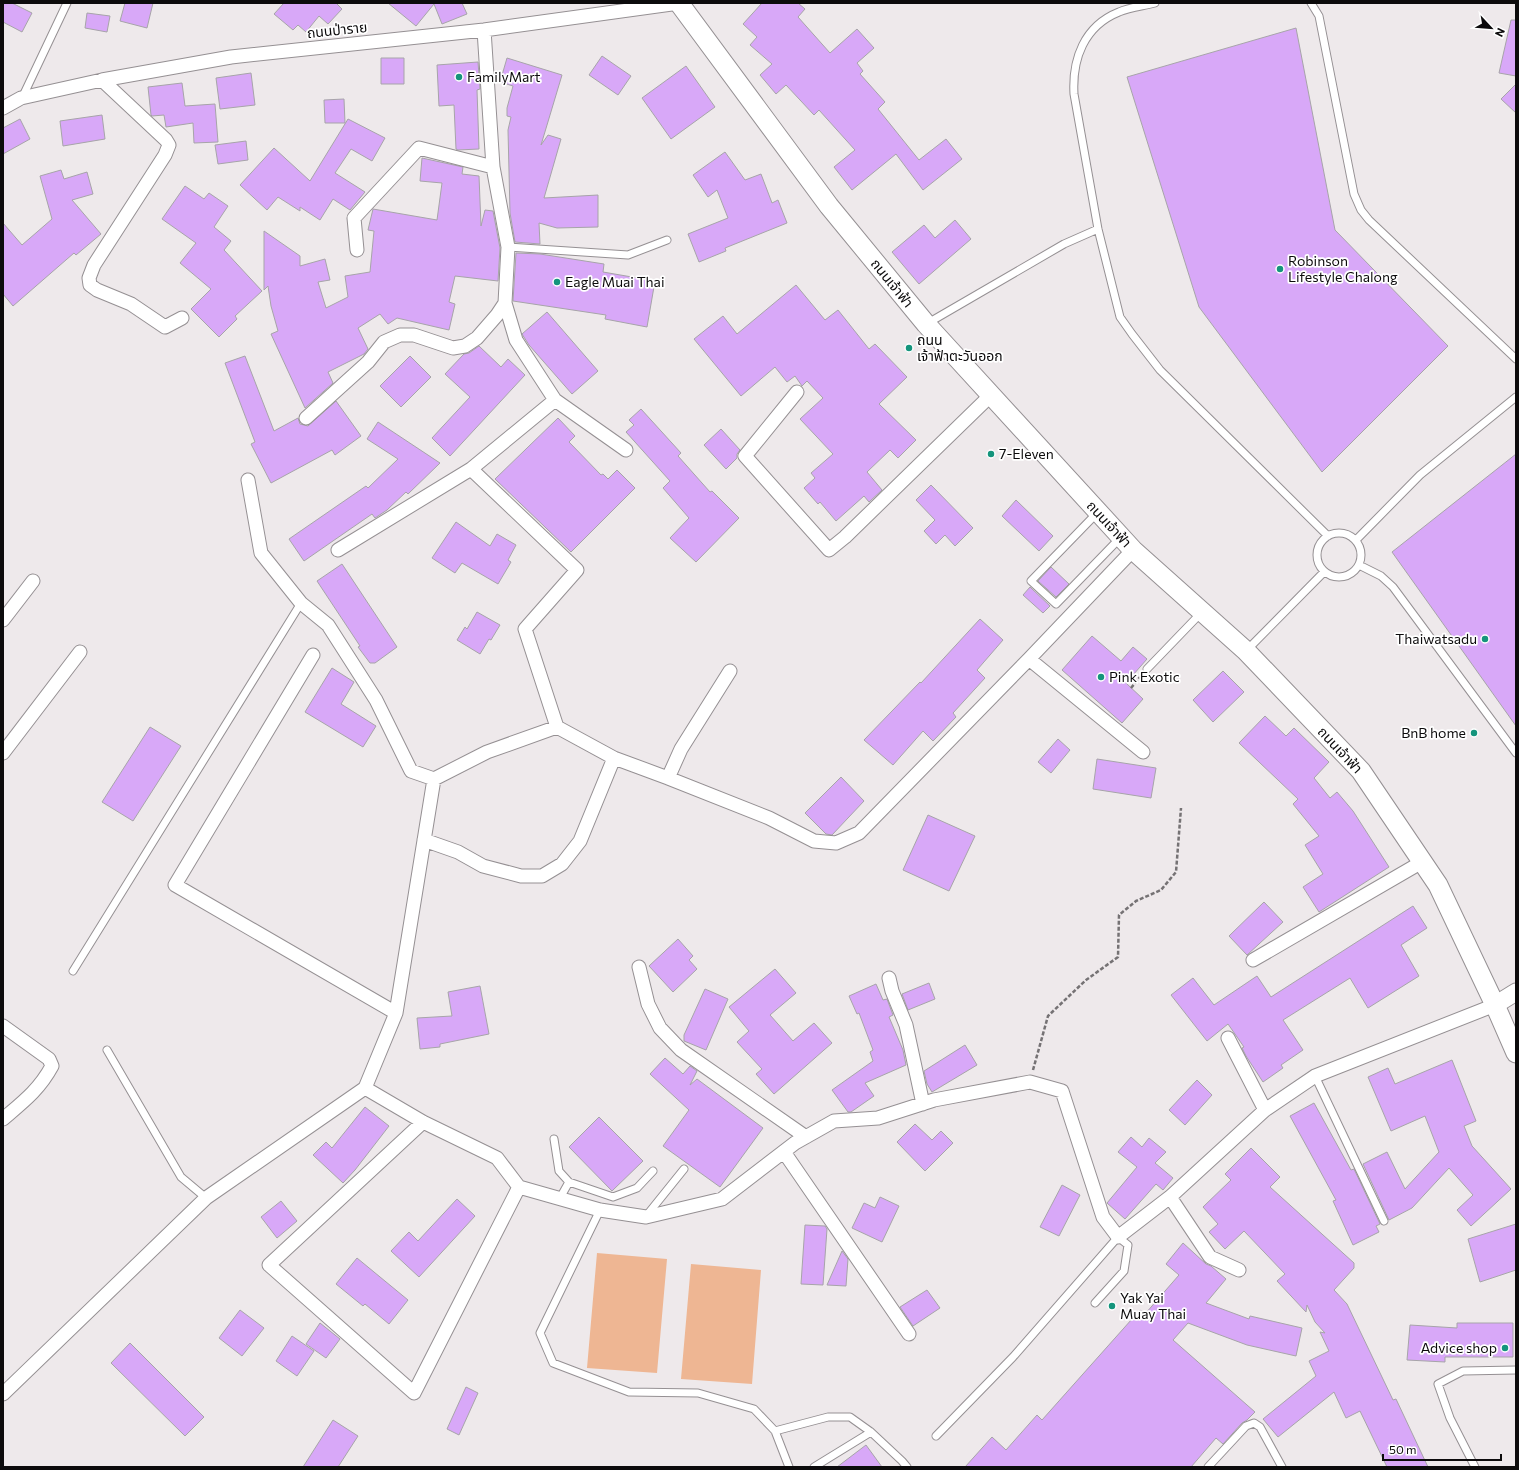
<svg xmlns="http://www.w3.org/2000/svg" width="1519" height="1470" font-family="Commissioner,'Noto Sans Thai',sans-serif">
<rect width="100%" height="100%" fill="#eee9eb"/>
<path fill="#eeb693" d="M597,1253L667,1259L657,1373L587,1368Z
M691,1264L761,1270L752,1384L681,1379Z"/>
<path fill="#d8a8f8" stroke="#a7a4a9" d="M3,3H12L32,13L22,32L3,22Z
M125,3H153L147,28L120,21Z
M284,3H336L342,9L328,24L319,16L306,32L298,25L293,30L274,14Z
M388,3H462L467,14L442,24L434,4L416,26Z
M762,3H798L805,9L798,17L830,53L857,29L874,48L857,63L863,71L860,74L885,102L878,109L919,160L946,139L962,159L923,190L896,154L852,190L834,167L855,150L819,110L814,115L786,85L776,94L760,75L772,64L750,45L757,37L743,24Z
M87,13L110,16L107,32L85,28Z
M1511,20H1516V76L1499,73Z
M1296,28L1335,230L1448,346L1322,472L1199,307L1127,77Z
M602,56L631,76L618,95L589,75Z
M381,58H404V84H381Z
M507,58L562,75L541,145L548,135L561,139L544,198L598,195V227L557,228L539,223L540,244L515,242L510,213L508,130L511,117L507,116V108L513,86L500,82Z
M478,62L480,89L477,90L479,149L458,150L456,149L454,105L439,106L437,65Z
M686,66L715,107L671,139L642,98Z
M251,73L255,105L220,109L216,78Z
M182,83L185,106L215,104L218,142L194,143L193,123L166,127L164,115L152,116L151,115L148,87Z
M1516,84V113L1501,99Z
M344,99L345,123H325L324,100Z
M102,115L105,139L63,146L60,121Z
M20,119L30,139L3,154V128Z
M348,119L385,138L372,161L351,149L335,173L365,192L350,210L333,199L320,220L300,207V211L278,197L267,210L240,185L274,148L310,181Z
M246,141L248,160L218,164L215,145Z
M725,152L745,180L761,174L772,203L778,200L787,223L725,248L726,251L699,262L688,234L728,218L717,190L708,197L693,175Z
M422,158L463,167L462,174L479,176L481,226L485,210L493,211L500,248L498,281L455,276L449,302L455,304L449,330L397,318L388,324L380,314L358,328L368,349L364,354L328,372L333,383L305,408L271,334L278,331L271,306L268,286L264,290V231L300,256V266L325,259L330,280L318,282L326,308L348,297L345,276L370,272L374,231L368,230L373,209L437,220L442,183L420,181Z
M61,170L64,179L87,172L93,194L72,200L101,234L76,255L74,253L13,306L3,294V223L22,245L52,219L40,176Z
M185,186L204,199L209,193L228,206L214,227L231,241L224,250L262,291L235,316L237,319L219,337L191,309L211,289L180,263L196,243L162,219Z
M955,220L971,239L919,284L892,252L924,225L935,238Z
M516,253L540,254L604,264L603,272L655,281L647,327L605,319L606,315L513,301Z
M796,285L825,320L838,310L869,349L875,344L907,377L879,404L916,440L898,458L890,450L867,472L882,490L869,502L864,496L836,521L820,502L818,504L804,488L815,478L811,473L833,454L800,419L823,398L807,381L802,386L795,376L787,382L775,367L741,396L694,339L723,316L737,334Z
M547,312L598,371L572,394L529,345L522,334Z
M479,346L501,367L508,359L525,375L450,456L432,438L470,397L445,374L464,354L469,353Z
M245,356L274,431L298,418L300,424L308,426L336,401L361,436L335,455L332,450L271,483L251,444L255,442L225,363Z
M410,356L431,377L401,407L380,386Z
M641,409L681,453L678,456L710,492L712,491L739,518L696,562L670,538L689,518L663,488L670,481L626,432L634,425L629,420Z
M558,418L575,436L569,442L601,475L603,474L608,479L617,470L635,488L571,552L495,479Z
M378,422L440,463L408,494L406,492L387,510L375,518L372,514L304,561L289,539L366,486L368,488L398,459L367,439Z
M721,429L740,450L737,454V458L726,469L704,445Z
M1516,454V726L1392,552Z
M931,485L973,528L955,546L945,535L936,544L924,531L935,520L916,500Z
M1016,500L1053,536L1039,551L1002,516Z
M456,522L490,546L497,534L516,545L508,560L511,562L498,584L462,563L455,573L432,558Z
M342,564L397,647L375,663H370L358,647L360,646L317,581Z
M1051,567L1069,584L1056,597L1038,581Z
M1030,587L1050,606L1043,613L1023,595Z
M477,612L500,625L491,640L489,639L480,654L457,640L465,627L467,629Z
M980,619L1003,640L977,670L985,678L953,713L956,717L933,741L923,731L893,765L864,740L920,682L921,683Z
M1092,636L1121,661L1133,647L1147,659L1126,683L1143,699L1122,723L1062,670Z
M332,668L354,682L341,704L376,726L363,747L305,712Z
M1223,671L1244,692L1213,722L1193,700Z
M1265,716L1286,736L1294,728L1329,762L1314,778L1330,798L1337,792L1353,811L1389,867L1319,912L1303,887L1323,874L1305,845L1319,836L1293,804L1298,799L1239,743Z
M150,727L181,746L133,821L102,802Z
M1058,739L1070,750L1051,773L1038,762Z
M1097,759L1156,768L1151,798L1093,789Z
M841,777L864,801L832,835L826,834L805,813Z
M928,815L975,836L949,891L903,870Z
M1264,902L1283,922L1247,955L1229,936Z
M1413,906L1427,928L1401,945L1419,976L1368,1008L1350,978L1283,1020L1303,1050L1281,1065L1283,1068L1263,1082L1246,1056L1242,1048L1244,1047L1228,1024L1207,1041L1171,995L1193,978L1214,1005L1257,976L1271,997Z
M678,939L693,956L689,960L697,969L673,992L649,966Z
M775,969L796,993L770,1015L793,1041L814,1023L832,1043L774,1094L756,1074L762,1069L737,1042L749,1031L729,1007Z
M929,983L935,999L908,1010L902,994Z
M876,984L883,1000L887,999L893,1015L889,1017L903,1050L906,1065L865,1083L874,1096L851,1112H848L832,1090L873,1061L870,1052L873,1050L859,1013L857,1014L849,996Z
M480,986L489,1034L440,1044V1047L420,1049L417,1018L452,1016L448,992Z
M705,989L728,999L706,1050L684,1041V1035Z
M965,1045L977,1065L932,1092L927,1084L924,1071Z
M665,1058L683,1074L690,1066L697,1071L690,1085L697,1079L763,1128L720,1187L663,1146L689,1110L650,1074Z
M1452,1060L1476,1121L1464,1126L1472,1146L1511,1189L1471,1226L1457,1210L1473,1195L1449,1168L1412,1208L1389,1220L1363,1164L1387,1152L1405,1189L1439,1152L1425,1116L1391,1131L1368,1077L1388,1068L1395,1084Z
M1197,1080L1212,1095L1185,1125L1169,1110Z
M1314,1103L1351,1170L1354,1169L1380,1224L1376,1226L1379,1232L1353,1245L1333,1201L1336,1200L1290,1116Z
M365,1107L389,1126L355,1170L343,1183L313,1155L326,1142L332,1148Z
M599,1117L643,1161L612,1191L569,1147Z
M915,1124L932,1140L941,1131L953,1143L925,1171L897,1142Z
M1131,1137L1142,1147L1149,1138L1166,1152L1155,1163L1173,1178L1163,1190L1156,1184L1125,1219L1107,1203L1137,1167L1118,1152Z
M1251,1148L1280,1177L1270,1187L1354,1263V1268L1334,1290L1347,1304L1393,1400L1396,1399L1428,1467H1387L1360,1411L1346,1418L1334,1392L1278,1437L1263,1419L1316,1376L1309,1361L1329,1351L1320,1332L1325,1333L1315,1322L1307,1305L1306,1312L1277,1281L1285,1274L1244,1231L1225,1249L1209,1232L1218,1224L1203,1207L1231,1180L1225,1174Z
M1062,1185L1080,1195L1059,1236L1040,1227Z
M880,1197L899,1206L882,1242L852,1228L864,1203L875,1208Z
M457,1199L475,1216L419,1277L391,1251L409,1232L418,1241Z
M281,1201L297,1221L277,1238L261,1217Z
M1516,1224V1270L1480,1282L1468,1239Z
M805,1225L825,1226L827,1229L823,1285L801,1284Z
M1183,1243L1206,1264L1211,1266L1226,1279L1206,1303L1249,1319L1250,1316L1302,1328L1296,1356L1247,1345L1188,1323L1173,1340L1255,1412L1247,1420L1242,1423L1223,1444L1216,1438L1191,1467H965L992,1437L1006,1450L1037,1415L1042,1420L1140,1310L1145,1314L1179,1275L1166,1264Z
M842,1251L848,1259L846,1286L827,1285Z
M357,1258L408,1300L389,1324L365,1304L363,1306L336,1284Z
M927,1290L940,1308L913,1326L900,1307Z
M240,1310L264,1328L242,1356L219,1338Z
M320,1323L340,1339L326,1358L306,1344Z
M1457,1323H1513V1357H1445V1362L1407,1360L1410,1325L1457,1328Z
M292,1336L314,1351L297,1376L276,1361Z
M130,1343L204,1417L185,1436L111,1363Z
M466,1387L478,1393L459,1435L447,1429Z
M333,1420L358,1436L338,1467H303Z
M866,1445L882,1467H837Z"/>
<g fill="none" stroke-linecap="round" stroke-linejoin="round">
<g stroke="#959093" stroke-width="9">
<path id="service" d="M1155,3C1144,6 1130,7 1119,12C1084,26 1072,59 1074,94L1098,229L1120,317L1132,334L1160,370L1328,536
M1311,3L1319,16L1354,194L1361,210L1369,220L1516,359
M22,98L67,3
M508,247L628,255L667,240
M928,323L1064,244L1098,229
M1098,512L1031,581L1056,604L1121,537
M1317 555a22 22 0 1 1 44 0a22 22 0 1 1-44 0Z
M1356,540L1420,475L1516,397
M1359,565L1381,576L1393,587L1516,753
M1247,650L1324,572
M1147,669L1201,613
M73,971L301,603
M107,1050L181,1177L206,1198
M1315,1076L1384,1221
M554,1139L559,1171L569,1182L560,1198
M569,1182L613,1197L637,1188L653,1171
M600,1210L540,1333L553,1363L629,1392L698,1393L754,1409L775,1431L828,1417H850L871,1432L902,1461L907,1467
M647,1215L684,1169
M775,1431L789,1467
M936,1436L1013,1357L1118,1237L1128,1245L1124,1271L1095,1303
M814,1467L871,1432
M1208,1467L1246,1426L1254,1423L1260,1427L1282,1467
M1475,1467L1450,1418L1438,1384L1463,1371L1516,1370"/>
</g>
<g stroke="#959093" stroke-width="15">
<path id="minor" d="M484,30L493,167L508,247L505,303L516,340L555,400L626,450
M102,80L166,140L169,145L165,155L94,265L89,278L90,285L97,290L131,304L165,327L182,318
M3,108L21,98L102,80L231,57L484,30L679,3
M357,250L354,218L419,148L493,167
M797,392L745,456L829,550L845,537L991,395
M306,418L368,362L384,342L400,335H414L453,348L465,346L477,338L497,315L505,303
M471,469L577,570L525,629L557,727L614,758L668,778L681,749L730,671
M248,480L261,553L301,603L328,625L376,700L411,771L434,779
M338,550L471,469L555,400
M3,620L33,581
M313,655L175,885L396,1013
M1029,659L1143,752
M3,753L80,652
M668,778L769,818L814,841L836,843L859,833L1029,659L1133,550
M424,840L458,852L483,866L521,876H542L562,864L580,841L614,758
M1253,960L1422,862
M639,967L648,1004L660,1028L681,1050L806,1137
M889,978L892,991L906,1025L923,1104
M3,1026L49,1059L52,1066C39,1090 23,1102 3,1119
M1228,1038L1265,1110
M365,1088L423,1122L497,1158L519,1187L600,1210L646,1217L722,1199L795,1143L834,1121L878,1118L934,1100L1030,1082L1062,1091L1103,1217L1118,1237L1170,1197L1265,1110L1315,1076L1495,1005
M423,1122L269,1265L414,1393L519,1187
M784,1152L909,1334
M1170,1197L1210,1257L1239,1270
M3,1394L206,1198L365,1088L396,1013L434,779L487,752L557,727"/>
</g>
<g stroke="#959093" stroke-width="19">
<path id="tertiary" d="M1495,1005L1516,992"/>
</g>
<g stroke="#959093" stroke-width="21">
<path id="secondary" d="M679,3L829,206L926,324L1133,550L1246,651L1361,771L1438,885L1495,1005L1516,1053"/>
</g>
<path stroke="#757274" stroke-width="2.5" stroke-dasharray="4 2" stroke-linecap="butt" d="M1131,688L1140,677
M1033,1070L1048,1016L1086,980L1118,957L1119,915L1136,901L1161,890L1176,872L1181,808"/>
<use href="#service" stroke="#fff" stroke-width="7"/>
<use href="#minor" stroke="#fff" stroke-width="13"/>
<use href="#tertiary" stroke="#fff" stroke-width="17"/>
<use href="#secondary" stroke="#fff" stroke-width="19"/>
</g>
<g fill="#14947c" stroke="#fff" stroke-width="1.5">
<circle cx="459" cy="77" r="4"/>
<circle cx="1280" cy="269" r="4"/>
<circle cx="557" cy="282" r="4"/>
<circle cx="909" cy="348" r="4"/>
<circle cx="991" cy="454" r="4"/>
<circle cx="1485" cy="639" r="4"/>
<circle cx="1101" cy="677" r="4"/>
<circle cx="1474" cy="733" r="4"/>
<circle cx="1112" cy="1306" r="4"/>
<circle cx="1505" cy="1348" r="4"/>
</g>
<g text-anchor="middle" stroke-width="3.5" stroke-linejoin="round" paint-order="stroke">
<g font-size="14" fill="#0c0b0c" stroke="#fff">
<text transform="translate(337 30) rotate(-6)" y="5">ถนนป่าราย</text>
<text transform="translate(892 283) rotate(51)" y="5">ถนนเจ้าฟ้า</text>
<text transform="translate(1109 524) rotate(47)" y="5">ถนนเจ้าฟ้า</text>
<text transform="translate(1340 750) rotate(47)" y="5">ถนนเจ้าฟ้า</text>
</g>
<g font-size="14" fill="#0c0b0c" stroke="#fff" text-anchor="start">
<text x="467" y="82">FamilyMart</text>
<text x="1288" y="266">Robinson<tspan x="1288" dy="16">Lifestyle Chalong</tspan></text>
<text x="565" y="287">Eagle Muai Thai</text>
<text x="917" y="345">ถนน<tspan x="917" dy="16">เจ้าฟ้าตะวันออก</tspan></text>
<text x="999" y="459">7-Eleven</text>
<text x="1477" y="644" text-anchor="end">Thaiwatsadu</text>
<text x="1109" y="682">Pink Exotic</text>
<text x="1466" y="738" text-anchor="end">BnB home</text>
<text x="1120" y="1303">Yak Yai<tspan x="1120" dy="16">Muay Thai</tspan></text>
<text x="1497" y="1353" text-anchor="end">Advice shop</text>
</g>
</g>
<rect width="1519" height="1470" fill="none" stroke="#0c0b0c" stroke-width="8"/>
<g transform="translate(1491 28) rotate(116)" stroke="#ffffff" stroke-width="3" paint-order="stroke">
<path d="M0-3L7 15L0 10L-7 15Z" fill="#0c0b0c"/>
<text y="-6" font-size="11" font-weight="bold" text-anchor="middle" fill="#0c0b0c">N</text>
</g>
<path d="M1383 1454v6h118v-6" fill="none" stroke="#0c0b0c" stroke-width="2"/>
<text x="1389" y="1454" font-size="12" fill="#0c0b0c" stroke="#ffffff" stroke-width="3" paint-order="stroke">50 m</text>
</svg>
